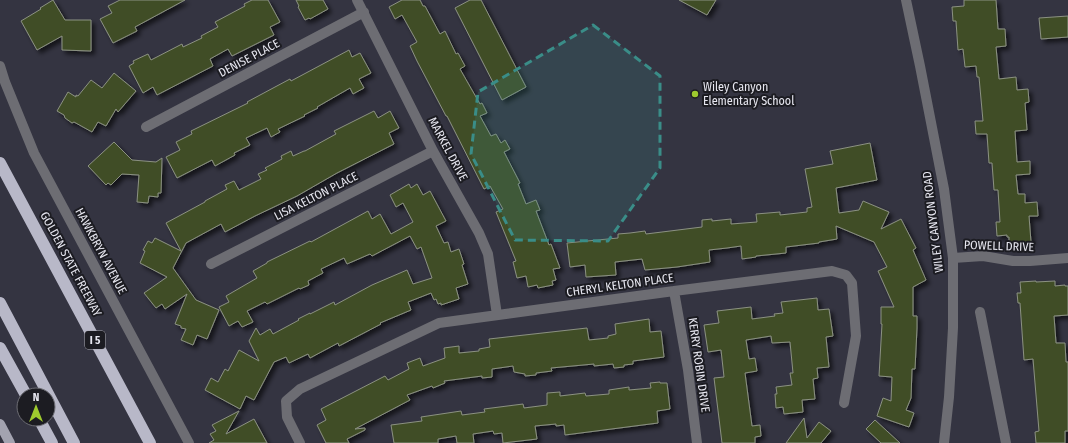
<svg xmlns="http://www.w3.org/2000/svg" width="1068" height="443" font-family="'Fira Sans Condensed',sans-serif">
<defs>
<filter id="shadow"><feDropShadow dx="3.5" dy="3.5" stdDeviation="2" flood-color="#0009"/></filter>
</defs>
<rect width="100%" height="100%" fill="#343441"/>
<path fill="#414e27" stroke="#8b9182" filter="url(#shadow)" d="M53,0L65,20H91V51L62,50V36L37,50L21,21L41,9L40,8Z
M120,0H185L135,27L137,31L113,43L100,19L112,13L108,6Z
M252,0H268L280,22L270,27L274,35L232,56L228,49L210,59L213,66L157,95L153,87L143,93L129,66L134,63L133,61L148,54L151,60L182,44L183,47L202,38L201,36L218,27L215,22L245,6L244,4Z
M296,0H323L328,9L310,19L309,18L305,20L298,7L299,6Z
M402,0H420L423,6H425L440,34L445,31L456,54L458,53L465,66L460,69L480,104L482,103L487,113L480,116L491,136L496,134L501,143L505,140L510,149L504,152L520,183L518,184L526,204L536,200L540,210L536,211L549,245L551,244L560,268L553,269L556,280L552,281L553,285L538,288L537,285L528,287L526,276L517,278L513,262L516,261L496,212L503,209L490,186L484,189L447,116H446L417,61L410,46L417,42L402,15L395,19L389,7Z
M470,0H481L526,87L502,100L455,8Z
M679,0H716L707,15Z
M964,0H996L998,29H1005L1006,46L996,47L999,79L1016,77L1017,90L1028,89L1029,102L1025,103L1027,130L1015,131L1017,162L1030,161V174L1016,175L1018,194H1025V203L1037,202L1038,216H1029L1031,242L1024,243V245L1009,246V237H1007V235L997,236L996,222H1000L998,190H994L992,163H989L987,134H976L975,121H983L979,77H977L976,66L965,67L963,49L958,50L956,21H953L952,7L964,6Z
M1068,16V37L1041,39L1039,18Z
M349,50L352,57L360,53L371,73L359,79L364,88L353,94L350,88L317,107L318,108L304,115L305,116L278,129L280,132L271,137L267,128L246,138L250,145L234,153L235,155L215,166L212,160L177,178L166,157L180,150L176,142L192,134L191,131L248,103L247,102L275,87L290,79L291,81Z
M114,73L136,91L118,112L116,109L106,126L98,122L92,132L74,122L72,123L65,118L64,115L57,111L68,92L76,97V95L78,96L91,80L102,88Z
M374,111L378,118L390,111L399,128L389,133L394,144L337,173L297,196L255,216L225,232L221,224L186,243L173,268L196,300L219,310L207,339L197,335L193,345L181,340L186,329L181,328V326L175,324L187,294L165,309L162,304L156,308L144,293L167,277L140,263L145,251L143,250L148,241L152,243L155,238L181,251L166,223L205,202V201L227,189L225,185L234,181L239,190L261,179L258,174L267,170L265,168L282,159L281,156L291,151L293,156L304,151H305L336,134L334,131Z
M114,142L132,160L156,162L162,158L161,193H158V197L149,196L148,203L137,202L139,175L122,174L111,185L108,183L106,185L88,166Z
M870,143L877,180L836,188L839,213L859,210L863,201L889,212L881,229L901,219L916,248L913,250L926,280L913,287V316H917V328L915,369H912L911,398L906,410L914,413L909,427L877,416L883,398L891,401L892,377L879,376L882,324H881V307H894L878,271L887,267L874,242L836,226L837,239L819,242V243L786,247V253L756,256V257L742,259L741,246L727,248L709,250L710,262L677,267L645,270L642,259L615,262L616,275L586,277L585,265L570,267L567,243L618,238V234L630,233L645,231L646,234L702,227V220L712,219V221L731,219V224L757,222L756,214L780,212V215L807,212V208L812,207L805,169L833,164L830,151Z
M409,184L411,188L417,184L423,195L430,191L446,221L436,226L444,243L448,242L451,252L459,249L464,264L462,265L468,284L456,288L459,299L441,305V303L438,304L436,299L434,300L431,293L408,302L411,310L380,323L381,324L339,346L338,343L310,358L308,354L289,363L286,357L274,362L254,400L246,396L240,409L205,390L211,378L218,382L225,369L228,371L239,350L259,361L249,341L256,328L260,335L270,329L273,334L299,320L298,319L310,313V314L334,302L335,305L372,285L407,270L413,284L432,278L421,247L417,249L410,236L372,256L370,254L347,264L344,258L321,269L323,273L308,281L309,285L300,289L299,288L267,304L265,302L247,311L253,322L242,327L238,321L229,326L219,307L229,302L226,296L257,278L253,271L267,263V262L310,241L311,242L368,211L372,219L380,214L391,234L413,222L403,203L396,207L390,195Z
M1036,281V282L1055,281V286L1065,285V286H1068V315L1054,316L1056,343H1065L1066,362H1068V431H1065V443H1036L1035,432L1039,431L1033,359L1024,360L1020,303H1018L1017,293H1021L1020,282Z
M817,298L818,310L829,309L833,336L826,337L829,367L817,368L818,378L813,379L815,399L802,400L803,412L784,414L783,407L776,408L775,394H777L776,387L792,385L790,373H793L790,342L772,343L771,336L746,340L749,359L755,358L757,371L745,373L752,426L760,425L761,436L755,437V443H722L714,378L724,377L721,350L708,352L704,325L719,323L717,311L751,307L752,319L775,316L774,314L783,313L781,302Z
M649,319L650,332L661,331L664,357L633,361V364L624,365V367L614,368L613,364L594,366V364L551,368L552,371L536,373V375L525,376V374L514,372L513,366L492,369V377L482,378V376L444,381L445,383L433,388L432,386L407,395L410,400L355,429L365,428V430L347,439L349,443H326L317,425L326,420L321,409L385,376L388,380L409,369L407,363L420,358L423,366L445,358L444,348L459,346V353L479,351V349L490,347L489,339L587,328L589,340L608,338V336L616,334L615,324Z
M660,382V383H667L670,409L657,411L658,423L565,435L564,425L556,426V424L535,426L537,439L503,443L502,433L494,434L493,431L473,434L474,443H457L456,436L438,439V443H394L391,425L422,421L421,417L461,411L462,415L485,412L484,409L523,404L524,408L547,405V393L560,392V396L585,393L586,396L609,394V390L629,387V390L651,388L650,383Z
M239,411L226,434L254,419L267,443H209L214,440L210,434L216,431L212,425Z
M804,418L807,438L819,422L831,431L821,443H786Z
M875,420L900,443H881L866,429Z"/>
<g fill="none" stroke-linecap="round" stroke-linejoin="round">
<path stroke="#6d6d73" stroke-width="10" d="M357,0L433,151L479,233L488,254L497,315
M906,0L920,66L944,189L953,258V328L949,397L944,443
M0,66L5,82L34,153L189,443
M146,127L364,12
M953,258L983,256L1013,261H1030L1068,258
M211,264L433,151
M674,291L688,370L697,443
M980,312L1006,443
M300,443L287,417L286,401L300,389L439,323L674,291L832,271L846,275L852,283L856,336L844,403"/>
<path stroke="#a3a3b0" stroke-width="10" d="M0,424L10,443"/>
<path stroke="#b8b8c8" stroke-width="12" d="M0,163L150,443
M0,303L74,443
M0,348L26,395
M39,419L52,443"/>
</g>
<path fill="#3a8d88" fill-opacity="0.2" stroke="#3a8d88" stroke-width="3" stroke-dasharray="8 5" stroke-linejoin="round" d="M593,25L660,76V168L608,241L515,240L471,154L478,92Z"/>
<circle fill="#9eca2e" stroke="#1c1c22" stroke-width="1.5" cx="695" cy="94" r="4"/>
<g text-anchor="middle" stroke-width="4" stroke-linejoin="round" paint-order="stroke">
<rect fill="#1c1c22" stroke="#aaaab2" stroke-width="1" x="85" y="331" width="20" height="18" rx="3"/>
<g font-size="11" font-weight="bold" fill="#e7e7f0">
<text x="95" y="344">I 5</text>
</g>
<g font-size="12" fill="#e7e7f0" stroke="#1c1c22">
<text transform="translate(249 58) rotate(-28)" y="4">DENISE PLACE</text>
<text transform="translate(448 149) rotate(62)" y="4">MARKEL DRIVE</text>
<text transform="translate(316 196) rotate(-27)" y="4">LISA KELTON PLACE</text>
<text transform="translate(933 222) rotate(-97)" y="4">WILEY CANYON ROAD</text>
<text transform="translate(999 246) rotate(2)" y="4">POWELL DRIVE</text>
<text transform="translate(101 251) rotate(62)" y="4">HAWKBRYN AVENUE</text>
<text transform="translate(71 264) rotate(62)" y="4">GOLDEN STATE FREEWAY</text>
<text transform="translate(620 285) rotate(-8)" y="4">CHERYL KELTON PLACE</text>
<text transform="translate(699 365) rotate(82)" y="4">KERRY ROBIN DRIVE</text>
</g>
<g font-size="12" fill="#e7e7f0" stroke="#1c1c22" text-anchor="start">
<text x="703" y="91">Wiley Canyon<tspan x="703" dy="14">Elementary School</tspan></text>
</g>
</g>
<g transform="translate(36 407)"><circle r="19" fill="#1c1c22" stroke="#6d6d74"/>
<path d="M0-3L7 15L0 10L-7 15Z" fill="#9eca2e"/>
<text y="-6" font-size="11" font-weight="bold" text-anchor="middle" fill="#e7e7f0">N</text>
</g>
</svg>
